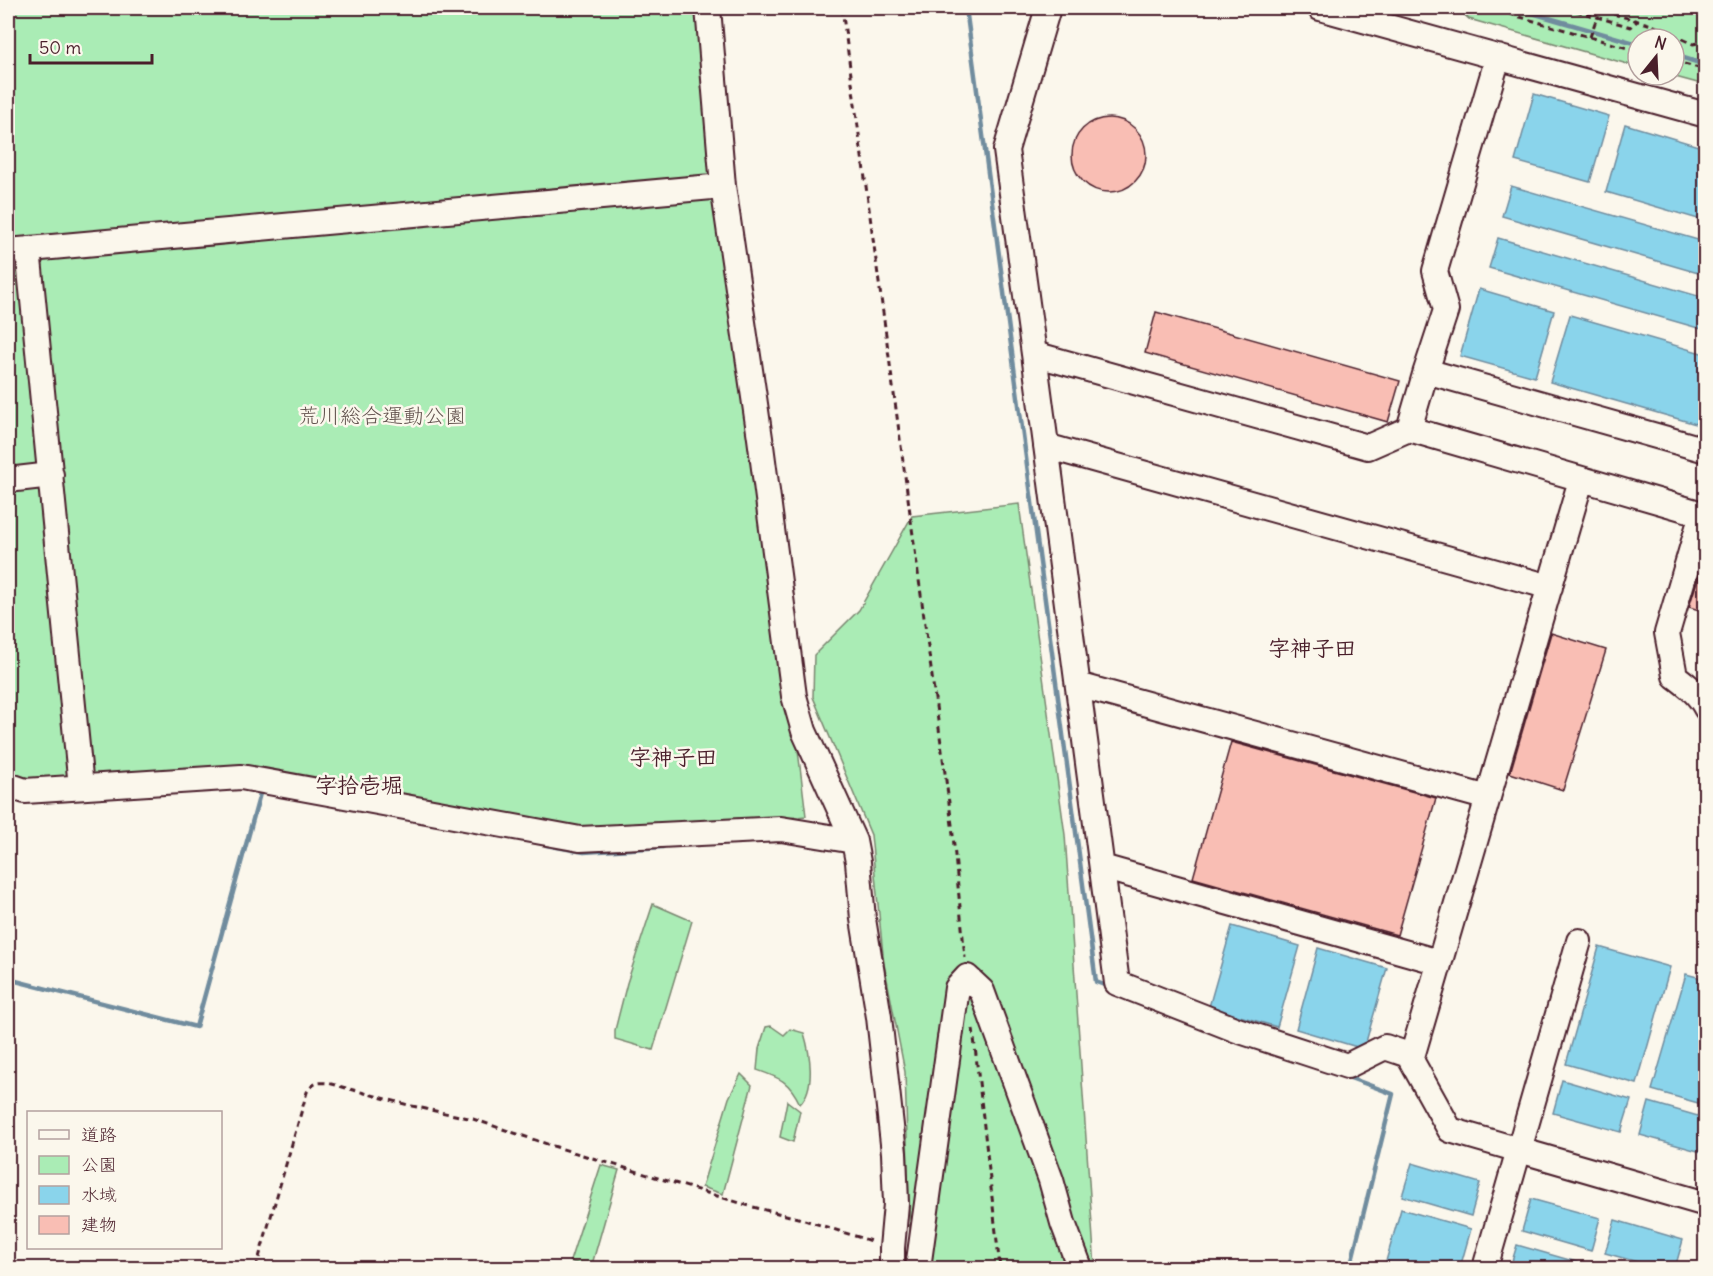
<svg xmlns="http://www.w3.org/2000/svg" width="1713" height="1276" font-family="Delius,'Klee One',sans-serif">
<rect width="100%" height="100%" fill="#fbf7ec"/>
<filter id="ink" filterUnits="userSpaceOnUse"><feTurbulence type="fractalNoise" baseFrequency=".0167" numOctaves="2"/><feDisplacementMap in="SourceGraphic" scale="12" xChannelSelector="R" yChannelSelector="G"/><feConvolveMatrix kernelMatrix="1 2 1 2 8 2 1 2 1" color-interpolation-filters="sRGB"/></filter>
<g filter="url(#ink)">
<path fill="#aaecb5" stroke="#7a8670" stroke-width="1.5" d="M8,8H708L806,816L642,833H563L239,769L17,787L8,816Z
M1449,8H1685L1705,13V85L1668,75H1674V39H1638V67L1469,19L1460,11Z
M1019,504L1065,835L1095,1268H911L905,1072L884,964L871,835L813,697L814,655L859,610L912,516Z
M653,904L692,921L653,1050L615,1039V1030L627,983Z
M771,1026L784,1035L790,1029L804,1033C810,1053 816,1088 800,1104C789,1081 780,1078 757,1070L759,1049L766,1027Z
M741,1074L752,1085L723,1194L702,1187L729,1098Z
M787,1101L800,1111L793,1142L780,1137Z
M601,1165L619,1170L591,1268L570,1261Z"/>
<path fill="#8ad4eb" stroke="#708c9e" stroke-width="1.5" d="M1534,94L1609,116L1590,182L1515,161Z
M1625,124L1705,148V221L1606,192Z
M1511,186L1705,242V275L1502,216Z
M1498,238L1705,298V330L1489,268Z
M1479,289L1554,311L1535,377L1460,356Z
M1570,315L1705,354V392L1696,424L1550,382Z
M1232,926L1300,946L1277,1027L1209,1007Z
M1599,947L1670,967L1637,1084L1566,1064Z
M1318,948L1387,968L1364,1049L1296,1029Z
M1686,974L1705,979V1105L1652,1090Z
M1562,1080L1631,1100L1621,1132L1553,1113Z
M1649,1102L1705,1118V1153L1640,1135Z
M1412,1163L1480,1183L1471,1216L1402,1196Z
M1531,1199L1600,1218L1591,1251L1522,1231Z
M1401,1209L1471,1229L1460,1268H1384Z
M1615,1220L1683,1240L1675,1268H1659L1605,1253Z
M1517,1245L1587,1265L1586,1268H1510Z"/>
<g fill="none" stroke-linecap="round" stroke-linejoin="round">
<path stroke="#708c9e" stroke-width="4.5" d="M966,8L1096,982L1110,987
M1515,8L1638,44
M1674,55L1706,65
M546,845L584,852L663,847
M8,979L196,1027L261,790L264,791
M1345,1076L1393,1094L1350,1268"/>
</g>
<path fill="#f9beb4" stroke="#4a1f2b" stroke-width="1.5" d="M1072 155a37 37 0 1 1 74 0a37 37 0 1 1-74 0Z
M1156,312L1400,381L1388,422L1145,353Z
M1706,553V612L1689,607Z
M1551,633L1606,650L1563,790L1510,773Z
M1231,742L1436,798L1397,935L1193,878Z"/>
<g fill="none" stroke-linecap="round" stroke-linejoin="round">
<g stroke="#4a1f2b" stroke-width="28">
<path id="minor" d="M708,8L723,186L760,438L794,696L804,731L854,841L858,862L863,919L879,1017L894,1153L896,1204L892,1248V1268
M1048,8L1006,150L1034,354L1368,447L1409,429L1706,515
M1320,8L1706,115
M28,249L81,787
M8,251L723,186
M1034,354L1117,983L1237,1030L1347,1066L1385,1047L1412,1056
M1426,371L1446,310L1435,271L1498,57
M1409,429L1426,371L1706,450
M1046,446L1550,587
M8,480L51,475
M1581,480L1411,1060L1450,1130L1706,1204
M1702,514L1667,633L1675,676C1687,685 1699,694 1706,708
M1078,685L1488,798
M8,785L25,791L241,777L580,839L781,829L854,841
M1102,867L1439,962
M918,1268L957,988L967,977L982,991L1051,1180L1063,1223L1080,1268
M1485,1268L1579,941"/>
</g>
<path stroke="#4a1f2b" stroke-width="3" stroke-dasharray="6 4.5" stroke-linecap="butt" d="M842,8L952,825L965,958
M1489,8L1638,51
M1556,8H1564
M1566,8L1631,27L1637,21
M1593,8L1652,25L1693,44L1706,42
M1590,37L1597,17
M1674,61L1706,70
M973,1029L1000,1268
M256,1268L307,1092C313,1083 317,1082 328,1083L412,1106L473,1119L553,1146L753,1207L798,1218L874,1242"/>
<use href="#minor" stroke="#fbf7ec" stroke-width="24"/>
</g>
</g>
<g text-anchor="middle" stroke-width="5" stroke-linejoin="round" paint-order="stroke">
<g font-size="21" fill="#62524e" stroke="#fbf7ec">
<text x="382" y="423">荒川総合運動公園</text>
</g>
<g font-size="22" font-weight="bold" fill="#4a1f2b" stroke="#fbf7ec">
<text x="1312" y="656">字神子田</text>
<text x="673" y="765">字神子田</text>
<text x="359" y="793">字拾壱堀</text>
</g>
</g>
<rect width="1713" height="1276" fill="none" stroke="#fbf7ec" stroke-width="30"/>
<rect x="15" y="15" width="1683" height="1246" fill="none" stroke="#4a1f2b" stroke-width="2" filter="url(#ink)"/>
<rect x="27" y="1111" width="195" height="138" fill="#fbf7ec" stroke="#b4a19f" stroke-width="1.5"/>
<rect x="39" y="1130" width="30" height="9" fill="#fbf7ec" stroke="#b4a19f" stroke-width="1.5"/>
<text x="81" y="1141" font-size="18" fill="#4a1f2b">道路</text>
<rect x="39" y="1156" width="30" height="18" fill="#aaecb5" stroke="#b4a19f" stroke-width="1.5"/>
<text x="81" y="1171" font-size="18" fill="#4a1f2b">公園</text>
<rect x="39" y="1186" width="30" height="18" fill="#8ad4eb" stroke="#b4a19f" stroke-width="1.5"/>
<text x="81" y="1201" font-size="18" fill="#4a1f2b">水域</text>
<rect x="39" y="1216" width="30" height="18" fill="#f9beb4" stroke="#b4a19f" stroke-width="1.5"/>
<text x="81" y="1231" font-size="18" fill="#4a1f2b">建物</text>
<g transform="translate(1656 57) rotate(18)"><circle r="28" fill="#fbf7ec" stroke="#b4a19f" stroke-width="1.5"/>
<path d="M0-4.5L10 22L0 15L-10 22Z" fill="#4a1f2b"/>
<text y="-9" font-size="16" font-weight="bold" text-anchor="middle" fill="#4a1f2b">N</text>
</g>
<path d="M30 54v9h122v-9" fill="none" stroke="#4a1f2b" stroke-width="3"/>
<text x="39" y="54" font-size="18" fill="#4a1f2b" stroke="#fbf7ec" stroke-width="4.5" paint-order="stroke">50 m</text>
</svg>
